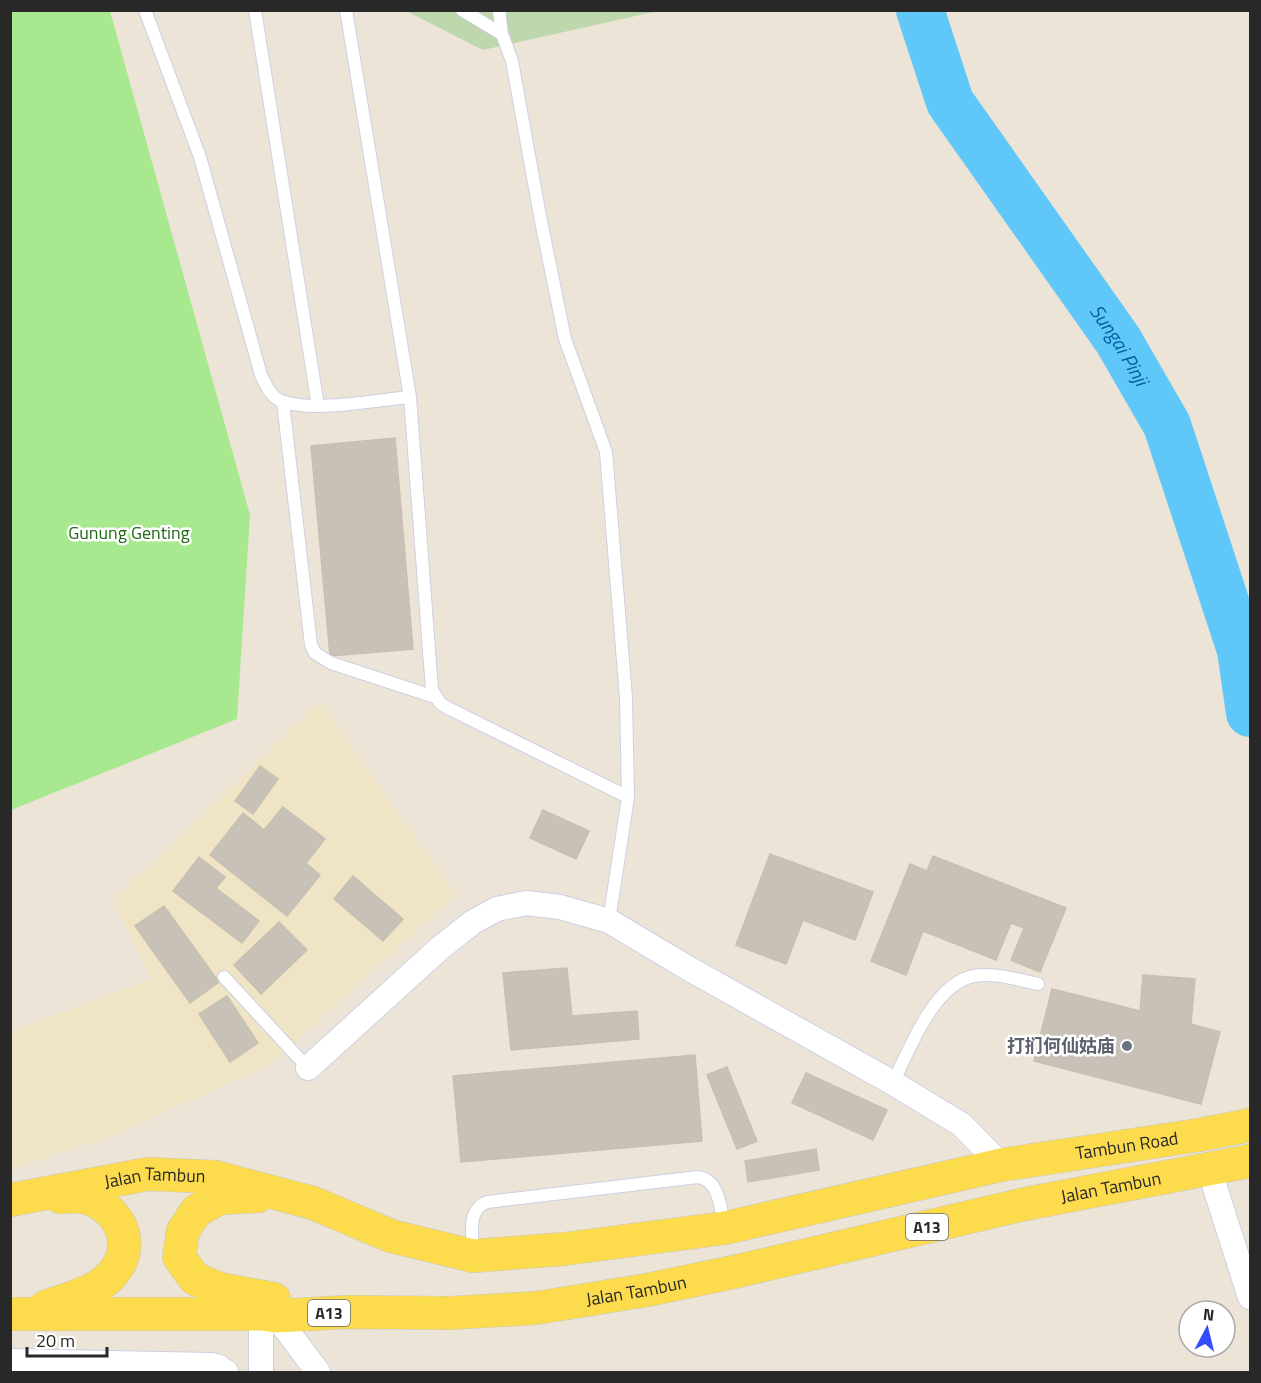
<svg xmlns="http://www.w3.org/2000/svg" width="1261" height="1383" font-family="'Titillium Web','Noto Sans SC',sans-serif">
<rect width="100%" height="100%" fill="#ece4d7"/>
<path fill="#efe4c5" d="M320,702L456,895L271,1064L117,1134L11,1169V1032L151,979L113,900Z"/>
<path fill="#a8e88f" d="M11,10L110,11L250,515L237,719L11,810Z"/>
<path fill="#bfd7ad" d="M406,11H658L483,50Z"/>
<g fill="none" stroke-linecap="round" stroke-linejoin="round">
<path stroke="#60c8f8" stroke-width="48" id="s1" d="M920,10L950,102L1118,340L1167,425L1241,650L1250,713"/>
</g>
<path fill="#c7c1b8" stroke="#c7c0b1" stroke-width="1.5" d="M395,438L413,649L330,656L311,446Z
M260,766L278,779L253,814L235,801Z
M283,807L325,839L306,863L320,875L287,916L210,855L243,813L264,830Z
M543,810L589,831L576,859L530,838Z
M770,854L873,892L855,940L803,920L786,964L736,945Z
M933,856L1066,908L1040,972L1011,960L1024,928L1011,923L996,960L923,931L906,975L871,961L910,864L927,871Z
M199,857L225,877L216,888L259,921L242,943L173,891Z
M353,876L403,919L383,941L334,899Z
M164,906L219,982L190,1003L135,926Z
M279,922L307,950L261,994L234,965Z
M567,968L572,1016L637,1011L639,1039L511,1050L503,973Z
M1143,975L1195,979L1191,1024L1220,1032L1201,1104L1034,1061L1052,989L1140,1011Z
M227,996L258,1043L230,1062L199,1014Z
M695,1055L702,1141L461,1162L453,1076Z
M727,1067L757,1141L737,1149L707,1075Z
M806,1073L887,1110L873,1140L792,1103Z
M816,1149L819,1170L748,1182L745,1161Z"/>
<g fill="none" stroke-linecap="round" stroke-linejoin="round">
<g stroke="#cdd0e3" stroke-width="14">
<path id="lane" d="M145,10L200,157L261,375C266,386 272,399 284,402C317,412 375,400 410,397
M255,10L318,406
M346,10L410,397L432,690L440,703L446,707L628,797
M462,10L502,34L512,61L540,216L565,339L606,452L626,698L628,797L609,921
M499,10L502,34
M283,402L311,645L315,653L331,663L435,697
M224,977L308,1068
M893,1083C909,1050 934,983 974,976C995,972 1018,980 1038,984
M473,1255C473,1236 466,1210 487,1202L698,1177C720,1180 720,1209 725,1227"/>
</g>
<g stroke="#cdd0e3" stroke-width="26">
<path id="street" d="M308,1068L440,948L473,922L497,909L526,903L560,907L609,921L686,967L893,1083L962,1125L1001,1165
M1209,1169L1250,1297
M276,1316L318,1372
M10,1361L211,1365L219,1367L226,1372
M261,1372V1314"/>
</g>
<g stroke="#c7c7c7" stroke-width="34">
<g id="primary">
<path d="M258,1196L220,1198L196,1211L183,1231L179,1257L195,1279L220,1289L274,1299"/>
<path id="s2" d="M10,1200L148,1174L215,1177L313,1203L391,1236L473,1256L564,1249L725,1228L1001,1165L1199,1135L1250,1125"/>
<path d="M45,1307C67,1299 99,1292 114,1272C138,1242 117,1205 83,1197C76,1196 67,1197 60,1197"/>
<path id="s3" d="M10,1314H261L276,1316L346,1312L450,1313L536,1308L647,1290L738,1271L1025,1204L1250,1161"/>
</g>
</g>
<use href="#lane" stroke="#fff" stroke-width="12"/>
<use href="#street" stroke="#fff" stroke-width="24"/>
<use href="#primary" stroke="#fcdc4d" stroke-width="33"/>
</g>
<circle fill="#6b7280" stroke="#fff" stroke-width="2" cx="1127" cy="1046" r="6"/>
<g text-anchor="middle" stroke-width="5" stroke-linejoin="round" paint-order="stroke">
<g fill="#fff" stroke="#686868" stroke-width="1.5">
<rect x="906" y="1214" width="42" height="26" rx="4.5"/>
<rect x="308" y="1300" width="42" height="26" rx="4.5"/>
</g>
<g font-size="16" font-weight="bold" fill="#282828">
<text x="927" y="1233">A13</text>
<text x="329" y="1319">A13</text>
</g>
<g font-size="18" fill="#216913" stroke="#fff">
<text x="129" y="539">Gunung Genting</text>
</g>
<g font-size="18" font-weight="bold" fill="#5b616d" stroke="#fff" text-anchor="end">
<text x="1115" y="1052">打扪何仙姑庙</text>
</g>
<g font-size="18" fill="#282828" stroke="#fff">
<text dy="6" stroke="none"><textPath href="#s2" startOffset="1142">Tambun Road</textPath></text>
<text dy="6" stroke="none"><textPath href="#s2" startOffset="147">Jalan Tambun</textPath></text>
<text dy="6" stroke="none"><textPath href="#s3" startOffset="1114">Jalan Tambun</textPath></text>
<text dy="6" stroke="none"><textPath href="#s3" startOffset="628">Jalan Tambun</textPath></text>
</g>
<g font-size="20" font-style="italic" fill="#0262a1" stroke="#fff">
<text dy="7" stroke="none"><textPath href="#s1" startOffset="393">Sungai Pinji</textPath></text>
</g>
</g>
<rect width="1261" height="1383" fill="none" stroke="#282828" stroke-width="24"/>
<g transform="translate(1207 1329) rotate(7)"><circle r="28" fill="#ffffff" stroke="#a9a9a9" stroke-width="1.5"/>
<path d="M0-4.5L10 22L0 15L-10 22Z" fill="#314dff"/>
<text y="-9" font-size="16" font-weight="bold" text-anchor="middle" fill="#282828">N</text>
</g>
<path d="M27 1347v9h80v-9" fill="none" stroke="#282828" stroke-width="3"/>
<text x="36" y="1347" font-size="18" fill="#282828" stroke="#ffffff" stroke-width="4.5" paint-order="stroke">20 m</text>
</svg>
